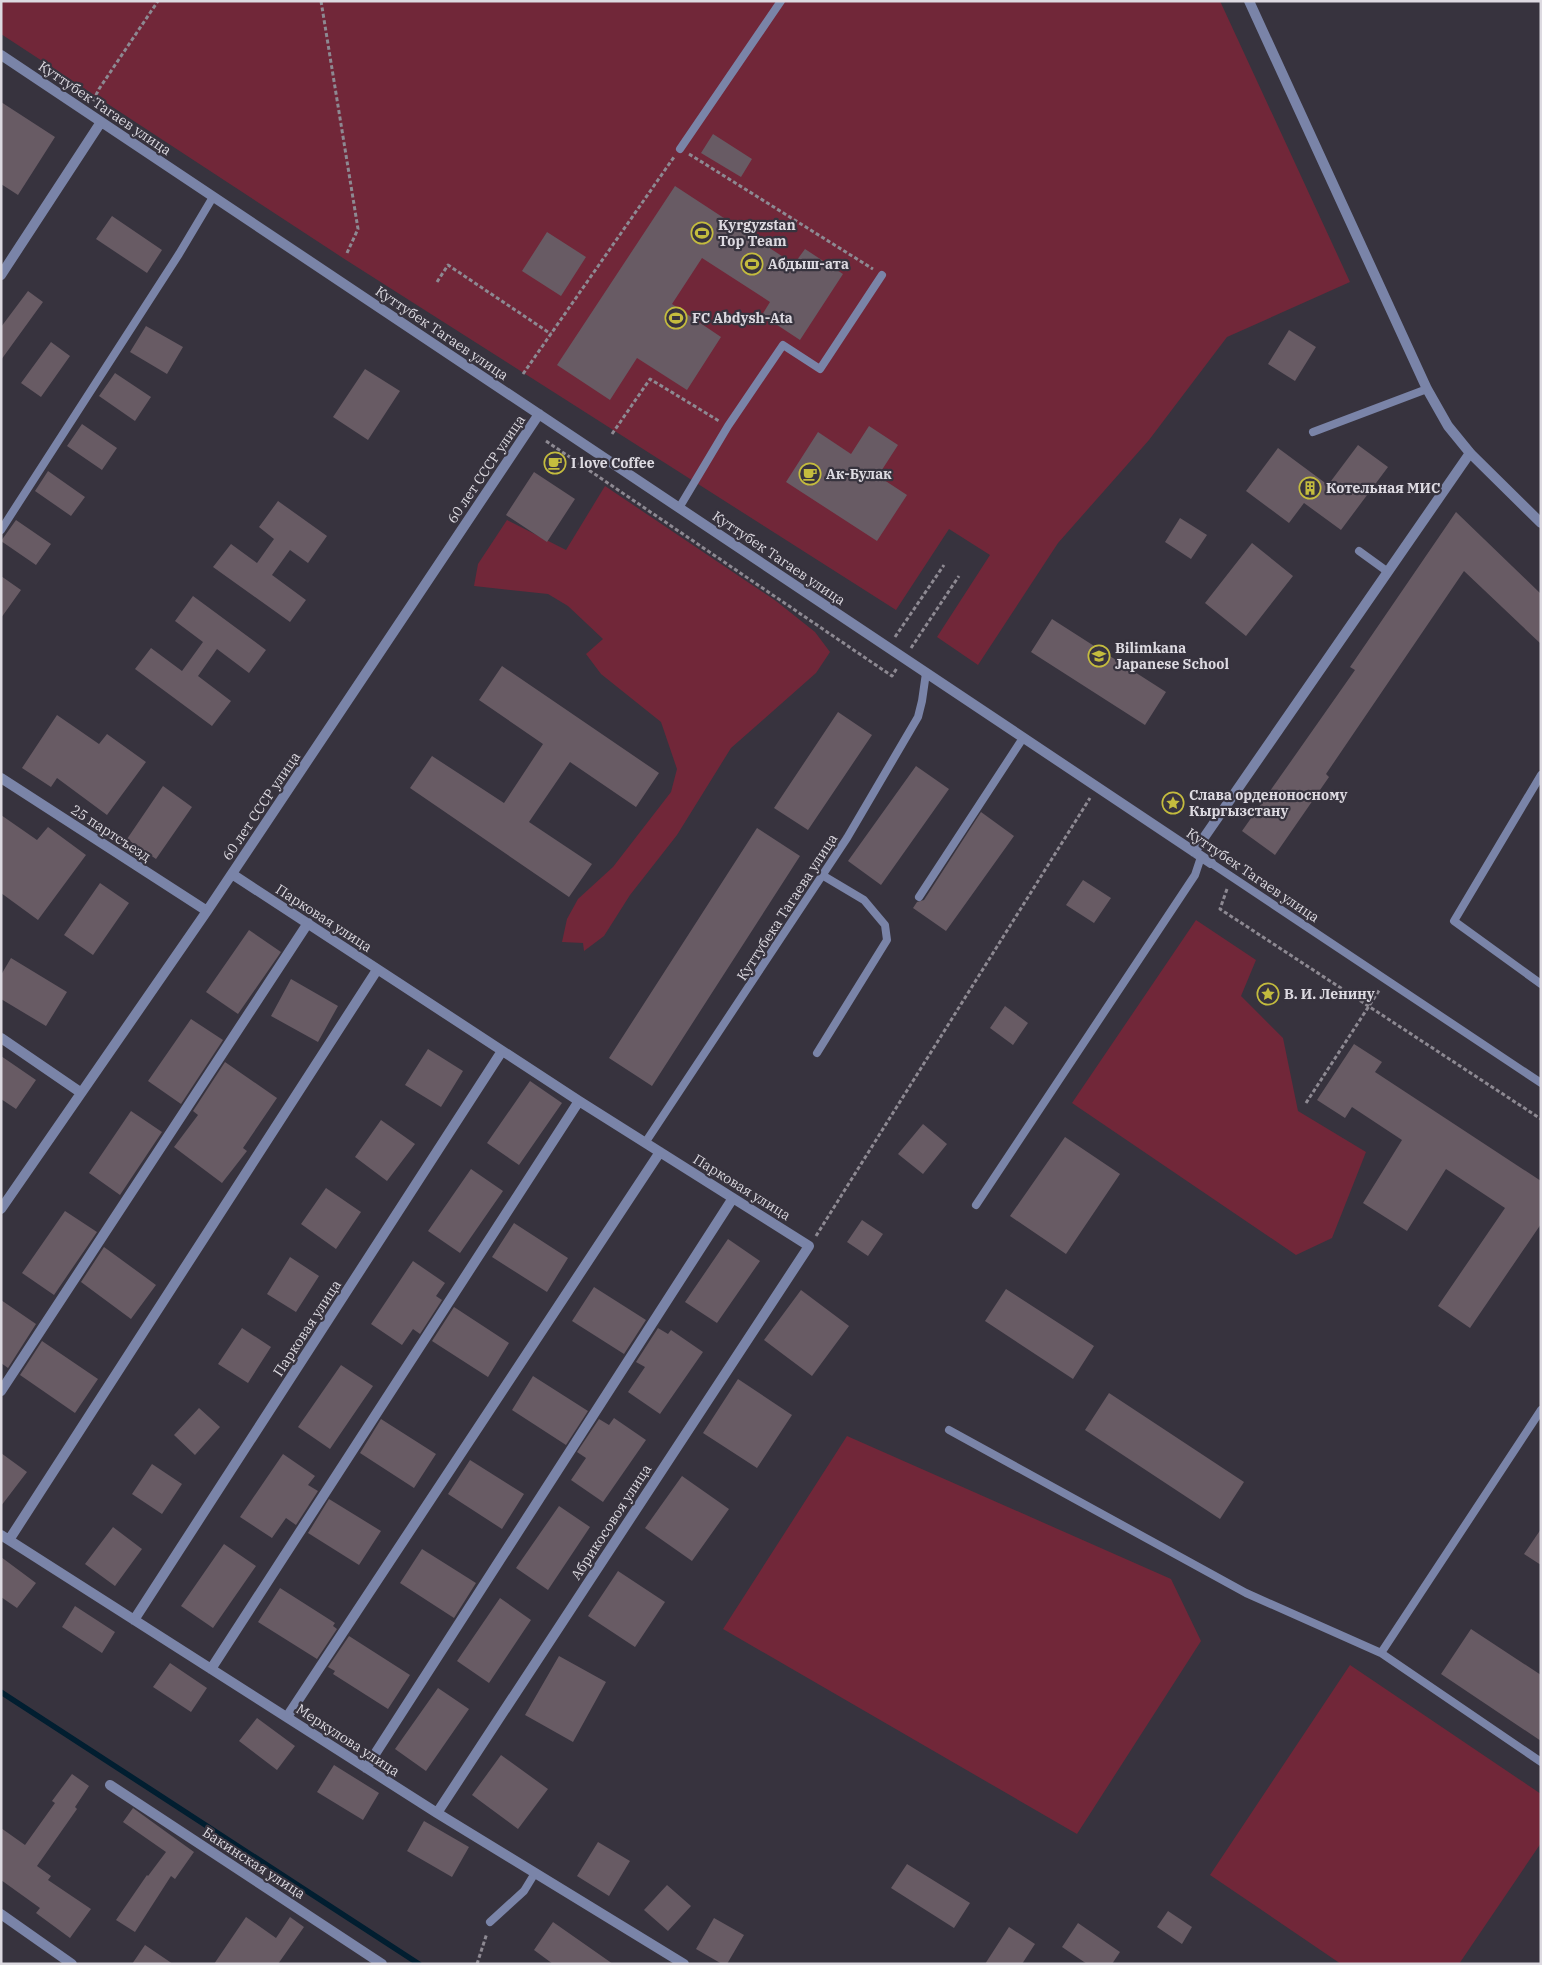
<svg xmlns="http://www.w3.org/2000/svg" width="1542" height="1965" font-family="'IBM Plex Serif',serif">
<rect width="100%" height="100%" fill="#37333e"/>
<path fill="#712739" d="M1,1H1220L1350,282L1227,337L1149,440L1058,543L978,665L937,637L990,555L949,529L896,610L346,260L1,34Z
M605,486L776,601L815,632L830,652L816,673L731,748L677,835L630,895L604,936L584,951L583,943L562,942L567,919L578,899L613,867L671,792L677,769L661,722L601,674L586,654L603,639L568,606L548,594L474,586L478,564L507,520L566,550Z
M1196,920L1256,960L1241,996L1283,1038L1298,1111L1366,1152L1332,1238L1296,1255L1072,1103Z
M847,1436L1171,1579L1201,1641L1077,1834L723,1629Z
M1350,1665L1541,1794V1843L1459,1964H1341L1210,1875Z"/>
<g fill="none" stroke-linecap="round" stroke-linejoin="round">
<path stroke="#011e30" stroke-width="5.5" d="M1,1692L419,1964"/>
</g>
<path fill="#685b64" d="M1,102L55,137L18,195L1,184Z
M713,134L752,159L741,177L701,153Z
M675,186L794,264L805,249L843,274L800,340L762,315L770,302L702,258L672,304L721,337L687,390L637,358L610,400L557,365Z
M112,216L162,250L147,273L96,239Z
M547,232L586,257L561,296L522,271Z
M28,291L43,302L1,360V327Z
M146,326L183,347L167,374L130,352Z
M1289,330L1316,347L1295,381L1268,364Z
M51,342L70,356L41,397L21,383Z
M365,369L400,391L368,440L333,417Z
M115,373L151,397L135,421L99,396Z
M82,424L117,448L102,470L67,446Z
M869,426L898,445L878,476L907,495L877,541L786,482L818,432L851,454Z
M1358,445L1388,467L1341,530L1304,503L1289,523L1246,491L1278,448L1328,485Z
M48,471L85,497L71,516L35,491Z
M534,472L575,499L547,542L506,515Z
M278,501L327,536L308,563L290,550L272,575L306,600L290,622L213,567L231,544L257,563L274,539L259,527Z
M1456,512L1541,594V644L1464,571L1326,774L1329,777L1275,855L1242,831L1355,670L1350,667Z
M1180,518L1207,535L1191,559L1165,542Z
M16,520L51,544L36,565L1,541Z
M1252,543L1293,576L1246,636L1205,603Z
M1,576L21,590L1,618Z
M193,596L266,650L249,673L217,649L198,676L231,701L212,726L135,669L151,648L182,671L203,642L175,621Z
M1052,619L1166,692L1145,725L1031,652Z
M502,666L659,773L636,807L570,762L529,822L592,864L569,897L410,788L432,756L504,803L543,744L479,700Z
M838,712L872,735L808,830L774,808Z
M57,715L99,744L107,734L146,762L107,815L57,778L51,787L22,768Z
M916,766L949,789L881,885L848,861Z
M163,786L192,807L156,859L127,839Z
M981,812L1014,836L946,931L913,908L917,902L924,900Z
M1,815L37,840L48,827L86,855L38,920L1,893Z
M757,828L800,856L652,1086L609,1058Z
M1083,880L1111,898L1094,923L1066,905Z
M100,883L129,903L93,955L64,935Z
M249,930L281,952L238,1014L206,992Z
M11,958L67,992L46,1026L1,999V975Z
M291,979L338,1006L318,1042L271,1016Z
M1005,1006L1028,1023L1013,1045L990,1028Z
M191,1019L223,1040L181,1104L148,1081Z
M1354,1044L1382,1062L1375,1072L1541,1181V1224L1470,1328L1438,1306L1505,1208L1446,1169L1407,1231L1363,1203L1402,1140L1352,1107L1345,1118L1317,1100Z
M428,1049L463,1071L441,1107L405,1085Z
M1,1056L36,1080L16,1109L1,1099Z
M225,1062L277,1098L243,1148L247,1151L222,1183L174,1147L198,1115L193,1111Z
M530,1081L562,1103L519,1165L487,1143Z
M131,1111L162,1132L120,1195L89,1173Z
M381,1120L415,1144L387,1181L355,1157Z
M923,1124L947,1144L923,1174L898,1154Z
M1065,1137L1120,1174L1066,1254L1010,1216Z
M471,1169L503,1191L460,1253L428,1231Z
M326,1188L361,1212L336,1249L301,1224Z
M65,1211L97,1232L54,1295L22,1273Z
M862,1220L883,1234L868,1256L847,1242Z
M514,1223L568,1258L547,1292L492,1257Z
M728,1239L760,1261L717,1323L685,1302Z
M104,1247L156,1285L131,1319L81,1282Z
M290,1257L319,1276L296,1312L267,1294Z
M413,1261L445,1283L436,1296L442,1300L420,1334L413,1329L402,1345L371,1324Z
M594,1287L646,1320L624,1354L572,1321Z
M1006,1289L1094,1346L1073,1379L985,1321Z
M801,1290L849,1326L812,1376L764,1340Z
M1,1300L36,1324L8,1368L1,1363Z
M454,1307L509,1343L488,1377L432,1341Z
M242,1328L271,1347L248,1383L218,1364Z
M658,1328L668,1334L671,1330L703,1352L660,1414L628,1392L645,1367L636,1362Z
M42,1341L98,1379L75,1413L20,1375Z
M341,1365L373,1386L330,1449L298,1427Z
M533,1376L588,1411L566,1445L512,1410Z
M738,1379L792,1415L757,1468L703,1433Z
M1109,1393L1244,1482L1220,1519L1085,1430Z
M199,1408L220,1427L195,1455L174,1435Z
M614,1418L646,1440L603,1502L571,1480L586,1458L577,1452L599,1419L609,1425Z
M381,1419L436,1454L414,1488L360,1453Z
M1,1453L27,1472L1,1506Z
M283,1454L315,1476L308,1485L318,1491L296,1525L286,1518L272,1538L240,1517Z
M470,1460L524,1494L502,1529L448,1494Z
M152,1464L182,1484L162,1514L132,1494Z
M682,1476L729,1509L692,1561L645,1528Z
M329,1499L381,1531L359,1565L308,1533Z
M559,1506L590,1527L548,1590L516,1568Z
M113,1527L142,1549L115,1586L85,1564Z
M1541,1529V1565L1524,1554Z
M224,1544L256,1566L213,1628L181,1606Z
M422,1549L476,1583L454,1618L400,1583Z
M1,1557L36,1583L17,1608L1,1597Z
M618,1571L665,1602L635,1647L588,1616Z
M280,1588L335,1623L333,1626L337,1629L317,1659L258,1622Z
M500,1598L531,1620L489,1683L457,1661Z
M75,1606L115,1632L102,1653L62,1627Z
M1471,1629L1541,1675V1741L1441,1674Z
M349,1636L410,1675L388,1709L333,1674L335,1671L328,1667Z
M559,1656L606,1682L573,1742L525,1715Z
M170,1663L207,1688L191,1712L153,1687Z
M438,1688L469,1709L426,1771L395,1749Z
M257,1718L295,1746L277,1770L239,1741Z
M501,1755L548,1789L518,1829L472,1795Z
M334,1765L379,1793L363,1820L317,1792Z
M72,1774L89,1786L75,1807L77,1809L37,1866L51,1876L48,1880L91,1909L70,1938L36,1913L40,1908L1,1880V1828L25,1845L55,1803L52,1801Z
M133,1808L194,1852L175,1879L171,1876L135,1932L116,1920L147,1875L148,1876L166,1852L123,1822Z
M424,1821L469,1847L452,1877L407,1851Z
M598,1842L630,1861L609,1896L577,1876Z
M907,1864L970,1903L954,1928L891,1888Z
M667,1885L691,1906L668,1931L644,1910Z
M1168,1911L1192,1927L1182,1944L1157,1927Z
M246,1917L276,1938L290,1917L304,1927L278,1964H214Z
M714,1918L744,1935L727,1964H722L696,1949Z
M553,1922L613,1964H553L534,1950Z
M1078,1923L1120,1952L1112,1964H1087L1062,1947Z
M1009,1927L1035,1944L1022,1964H985Z
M145,1945L173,1964H132Z"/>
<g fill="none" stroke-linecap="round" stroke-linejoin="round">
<path stroke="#8d8992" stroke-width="3" stroke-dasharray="4 2.5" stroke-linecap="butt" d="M321,1L358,229L347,253
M93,101L99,89L158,1
M689,154L873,269
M437,282L448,265L551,334
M523,374L674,157
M612,434L650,379L719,421
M546,441L892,676L897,668
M895,637L944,565
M911,648L959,576
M1227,889L1220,909L1541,1119
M1306,1103L1380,989
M816,1236L1090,798
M477,1964L487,1933"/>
<path stroke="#7a84a8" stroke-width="8" d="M680,149L781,1
M1313,432L1427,389
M679,508L728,426L783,345L820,369L882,275
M1,530L179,254L213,197
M1359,551L1388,572
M1541,775L1454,921L1541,984
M1211,863L1541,1083
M919,897L1023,738
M817,1053L887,940L885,925L864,900L822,875
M645,1143L847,838L918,717L922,701L926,673
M976,1205L1195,875L1201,857
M949,1430L1246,1593L1381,1653L1541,1410
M1381,1653L1541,1762
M490,1922L524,1891L535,1873"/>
<path stroke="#7a84a8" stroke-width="10" d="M1,55L1211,863
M1,275L101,122
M1,778L207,911
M1194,852L1470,453
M232,874L579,1101L809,1246L437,1813
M1,1038L80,1092
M1,1209L207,911L539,414
M1,1391L308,923
M1,1535L437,1813L684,1964
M9,1540L377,970
M134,1620L502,1051
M211,1669L579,1101
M287,1717L660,1152
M366,1768L733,1198
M110,1785L382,1964
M1,1914L72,1964"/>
<path stroke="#7a84a8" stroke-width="10" d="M1249,1L1427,389L1448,426L1470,453L1541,523"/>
</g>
<defs>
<g id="stadium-ring" transform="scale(1.125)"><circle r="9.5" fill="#37333e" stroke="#c4bc3e" stroke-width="1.5"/><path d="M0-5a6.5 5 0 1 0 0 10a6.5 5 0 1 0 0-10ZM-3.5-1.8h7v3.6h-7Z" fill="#c4bc3e"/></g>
<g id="cafe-ring" transform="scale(1.125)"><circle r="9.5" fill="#37333e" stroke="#c4bc3e" stroke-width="1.5"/><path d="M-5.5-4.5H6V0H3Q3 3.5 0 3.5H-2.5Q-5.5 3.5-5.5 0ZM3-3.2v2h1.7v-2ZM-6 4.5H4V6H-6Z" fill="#c4bc3e"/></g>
<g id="building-ring" transform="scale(1.125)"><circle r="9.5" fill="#37333e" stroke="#c4bc3e" stroke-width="1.5"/><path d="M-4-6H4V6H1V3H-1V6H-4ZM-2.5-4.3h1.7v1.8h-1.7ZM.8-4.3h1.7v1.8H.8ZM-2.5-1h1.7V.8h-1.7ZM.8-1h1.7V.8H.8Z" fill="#c4bc3e"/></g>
<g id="school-ring" transform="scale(1.125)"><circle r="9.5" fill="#37333e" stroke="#c4bc3e" stroke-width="1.5"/><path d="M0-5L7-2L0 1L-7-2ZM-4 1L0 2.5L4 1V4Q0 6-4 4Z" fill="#c4bc3e"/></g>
<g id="sight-ring" transform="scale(1.125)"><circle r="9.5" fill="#37333e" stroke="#c4bc3e" stroke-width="1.5"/><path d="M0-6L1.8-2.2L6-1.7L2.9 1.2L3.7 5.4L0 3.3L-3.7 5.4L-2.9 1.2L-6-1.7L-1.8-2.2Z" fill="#c4bc3e"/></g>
</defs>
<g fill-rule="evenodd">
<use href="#stadium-ring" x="702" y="233"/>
<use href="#stadium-ring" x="752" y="264"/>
<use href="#stadium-ring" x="676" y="318"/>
<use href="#cafe-ring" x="555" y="463"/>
<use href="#cafe-ring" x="810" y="474"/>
<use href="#building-ring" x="1310" y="488"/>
<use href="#school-ring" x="1099" y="656"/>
<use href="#sight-ring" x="1173" y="803"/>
<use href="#sight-ring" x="1268" y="994"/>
</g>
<g text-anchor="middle" stroke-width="4.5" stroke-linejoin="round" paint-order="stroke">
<g font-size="14" fill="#dddae1" stroke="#37333e">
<text transform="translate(105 108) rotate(34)" y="5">Куттубек Тагаев улица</text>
<text transform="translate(442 333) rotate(34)" y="5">Куттубек Тагаев улица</text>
<text transform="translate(486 469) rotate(-56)" y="5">60 лет СССР улица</text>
<text transform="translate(779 558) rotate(34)" y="5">Куттубек Тагаев улица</text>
<text transform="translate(261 806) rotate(-56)" y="5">60 лет СССР улица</text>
<text transform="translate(111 833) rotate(33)" y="5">25 партсъезд</text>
<text transform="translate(1253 875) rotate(34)" y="5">Куттубек Тагаев улица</text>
<text transform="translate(787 907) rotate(-57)" y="5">Куттубека Тагаева улица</text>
<text transform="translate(324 918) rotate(33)" y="5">Парковая улица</text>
<text transform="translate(742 1187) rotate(32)" y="5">Парковая улица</text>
<text transform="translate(307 1328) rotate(-57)" y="5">Парковая улица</text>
<text transform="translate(611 1522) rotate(-57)" y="5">Абрикосовоя улица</text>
<text transform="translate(348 1740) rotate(33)" y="5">Меркулова улица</text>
<text transform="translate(254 1863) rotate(33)" y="5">Бакинская улица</text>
</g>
<g font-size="14" font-weight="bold" fill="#dddae1" stroke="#37333e" text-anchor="start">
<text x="718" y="230">Kyrgyzstan<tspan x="718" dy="16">Top Team</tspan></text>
<text x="768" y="269">Абдыш-ата</text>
<text x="692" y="323">FC Abdysh-Ata</text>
<text x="571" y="468">I love Coffee</text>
<text x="826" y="479">Ак-Булак</text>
<text x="1326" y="493">Котельная МИС</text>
<text x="1115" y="653">Bilimkana<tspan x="1115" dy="16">Japanese School</tspan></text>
<text x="1189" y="800">Слава орденоносному<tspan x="1189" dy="16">Кыргызстану</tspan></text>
<text x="1284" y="999">В. И. Ленину</text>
</g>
</g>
<rect width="1542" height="1965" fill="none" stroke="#dddae1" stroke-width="5"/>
</svg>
